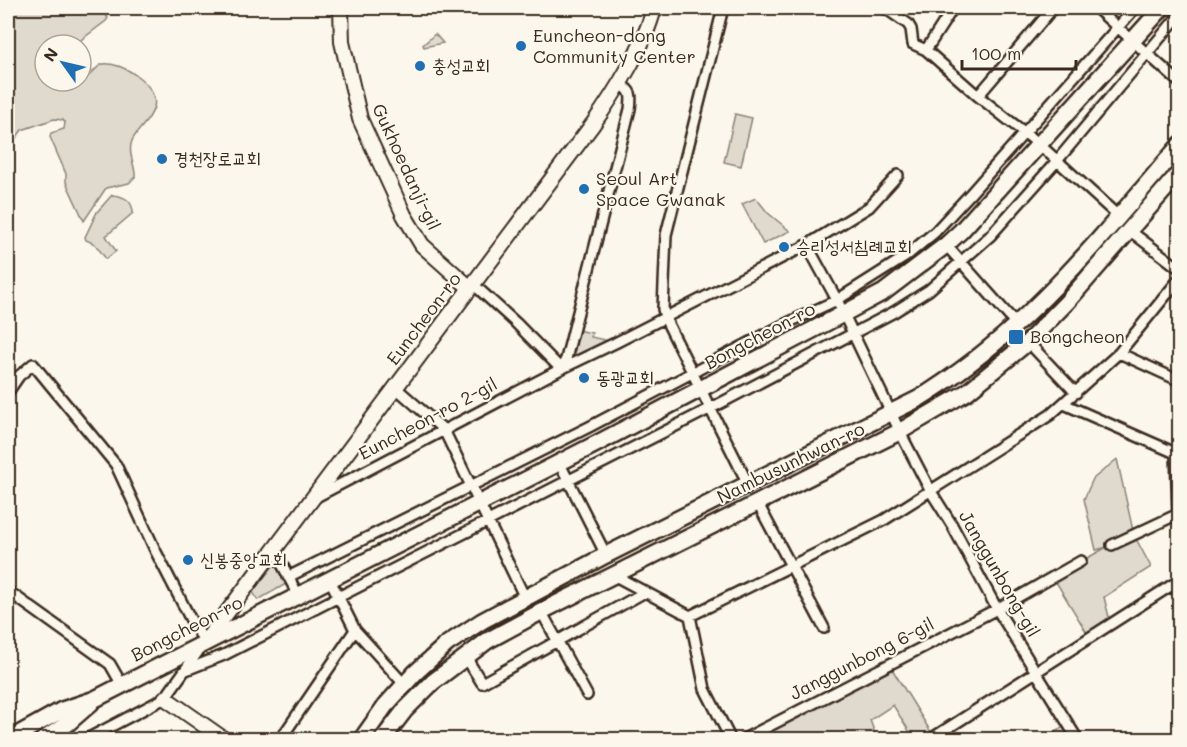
<svg xmlns="http://www.w3.org/2000/svg" width="1187" height="747" font-family="Mali,'Poor Story',sans-serif">
<rect width="100%" height="100%" fill="#fbf7ec"/>
<filter id="ink" filterUnits="userSpaceOnUse"><feTurbulence type="fractalNoise" baseFrequency=".0167" numOctaves="2"/><feDisplacementMap in="SourceGraphic" scale="12" xChannelSelector="R" yChannelSelector="G"/><feConvolveMatrix kernelMatrix="1 2 1 2 8 2 1 2 1" color-interpolation-filters="sRGB"/></filter>
<g filter="url(#ink)">
<path fill="#dfd9ce" stroke="#8d8276" stroke-width="1.5" d="M8,8H96L103,11L108,18L106,21L81,40L79,45H45V81H81V77L86,78C92,74 98,65 103,64C122,61 160,86 154,107C150,122 137,129 132,141C127,153 136,166 135,177L129,183L106,188L84,221L66,182V174L50,137L51,133L64,129L65,123L63,120L54,119L22,130L8,149Z
M435,34L443,43L424,47L423,45Z
M735,114L752,118L741,166L724,162Z
M112,195C124,196 133,200 133,213L106,236L116,251L106,259L95,244L86,240L85,237L97,212Z
M756,198L768,213L790,231L763,244L742,204Z
M577,330L592,333L591,337L609,341L573,360L570,359Z
M1117,459L1134,535L1151,567L1104,597L1111,625L1090,638L1053,577L1107,547L1096,550L1084,499L1093,479Z
M275,564L286,584L258,600L252,591Z
M889,664L934,737L945,739H914L893,705L870,720L877,739L742,740Z
M1068,724L1078,740H1042Z"/>
<g fill="none" stroke-linecap="round" stroke-linejoin="round">
<g stroke="#3b2a1e" stroke-width="14">
<path id="street" d="M723,8L666,235L663,309L665,318L748,484
M885,8L908,24L911,29L913,44L926,50L978,96L1040,145L1118,216
M1096,8L1180,83
M926,50L953,8
M978,96L1053,8
M1129,230L1180,269
M807,245L869,207L898,175
M946,245L1017,325
M472,283L516,323L561,369
M1028,342L1076,393
M1119,353L1180,381
M561,369L566,359L630,109C632,95 632,90 619,84
M395,387L444,430L525,598
M8,392L19,376L33,364L116,465L156,552L192,622L205,642L165,698L85,740
M1064,404L1180,455
M1176,454L1178,514
M559,462L606,555
M316,497L561,369L615,343L807,245L837,300L903,438L930,490L952,525L997,609L1078,740
M757,502L824,628
M1112,545L1178,514L1180,516
M274,549L298,595
M616,573L619,578L690,616L705,689L731,740
M288,577L589,427L783,325L837,300L905,257L935,232L971,193L1135,8
M329,578L355,630L404,684
M8,591L110,664L122,685
M541,611L587,695
M690,616L884,520L1050,415L1119,353L1180,278
M465,656L482,683L645,592
M186,670L224,655L717,405L894,312L929,290L990,236L1056,162L1180,14
M934,737L1172,585L1180,593
M280,740L355,630
M742,740L997,609L1081,561"/>
</g>
<g stroke="#3b2a1e" stroke-width="18">
<path id="secondary" d="M341,8L342,42L360,119L404,215L422,245L469,287
M205,642L593,124C615,93 645,45 654,8
M165,698L225,740"/>
</g>
<g stroke="#3b2a1e" stroke-width="20">
<path id="primary" d="M8,740L62,710L95,699L596,444L843,314L884,292L946,245L961,231L1162,8
M43,740L67,724L91,703
M361,740L385,706L415,673L447,644L482,621L606,555L918,399C1024,335 1100,238 1180,145
M382,740L405,710L433,682L487,641L548,608L899,432L967,392L1028,342L1067,302L1180,172"/>
</g>
<use href="#street" stroke="#fbf7ec" stroke-width="9"/>
<use href="#secondary" stroke="#fbf7ec" stroke-width="14"/>
<use href="#primary" stroke="#fbf7ec" stroke-width="15"/>
</g>
</g>
<g fill="#1f6fb2" stroke="#fbf7ec" stroke-width="2">
<circle cx="521" cy="46" r="6"/>
<circle cx="420" cy="66" r="6"/>
<circle cx="162" cy="159" r="6"/>
<circle cx="584" cy="189" r="6"/>
<circle cx="784" cy="247" r="6"/>
<rect x="1008" y="329" width="16" height="16" rx="3"/>
<circle cx="584" cy="378" r="6"/>
<circle cx="188" cy="560" r="6"/>
</g>
<g text-anchor="middle" stroke-width="4.5" stroke-linejoin="round" paint-order="stroke">
<g font-size="18" fill="#3b2a1e" stroke="#fbf7ec" text-anchor="start">
<text x="533" y="42">Euncheon-dong<tspan x="533" dy="21">Community Center</tspan></text>
<text x="432" y="72">충성교회</text>
<text x="174" y="165">경천장로교회</text>
<text x="596" y="185">Seoul Art<tspan x="596" dy="21">Space Gwanak</tspan></text>
<text x="796" y="253">승리성서침례교회</text>
<text x="1030" y="343">Bongcheon</text>
<text x="596" y="384">동광교회</text>
<text x="200" y="566">신봉중앙교회</text>
</g>
<g font-size="18" fill="#3b2a1e" stroke="#fbf7ec">
<text transform="translate(406 167) rotate(65)" y="6">Gukhoedanji-gil</text>
<text transform="translate(424 319) rotate(-53)" y="6">Euncheon-ro</text>
<text transform="translate(760 336) rotate(-28)" y="6">Bongcheon-ro</text>
<text transform="translate(428 419) rotate(-28)" y="6">Euncheon-ro 2-gil</text>
<text transform="translate(791 463) rotate(-26)" y="6">Nambusunhwan-ro</text>
<text transform="translate(999 574) rotate(60)" y="6">Janggunbong-gil</text>
<text transform="translate(187 629) rotate(-27)" y="6">Bongcheon-ro</text>
<text transform="translate(862 659) rotate(-27)" y="6">Janggunbong 6-gil</text>
</g>
</g>
<rect width="1187" height="747" fill="none" stroke="#fbf7ec" stroke-width="30"/>
<rect x="15" y="15" width="1157" height="717" fill="none" stroke="#3b2a1e" stroke-width="2" filter="url(#ink)"/>
<g transform="translate(63 63) rotate(304)"><circle r="28" fill="#fbf7ec" stroke="#aea59a" stroke-width="1.5"/>
<path d="M0-4.5L10 22L0 15L-10 22Z" fill="#1f6fb2"/>
<text y="-9" font-size="16" font-weight="bold" text-anchor="middle" fill="#3b2a1e">N</text>
</g>
<path d="M962 60v9h114v-9" fill="none" stroke="#3b2a1e" stroke-width="3"/>
<text x="971" y="60" font-size="18" fill="#3b2a1e" stroke="#fbf7ec" stroke-width="4.5" paint-order="stroke">100 m</text>
</svg>
